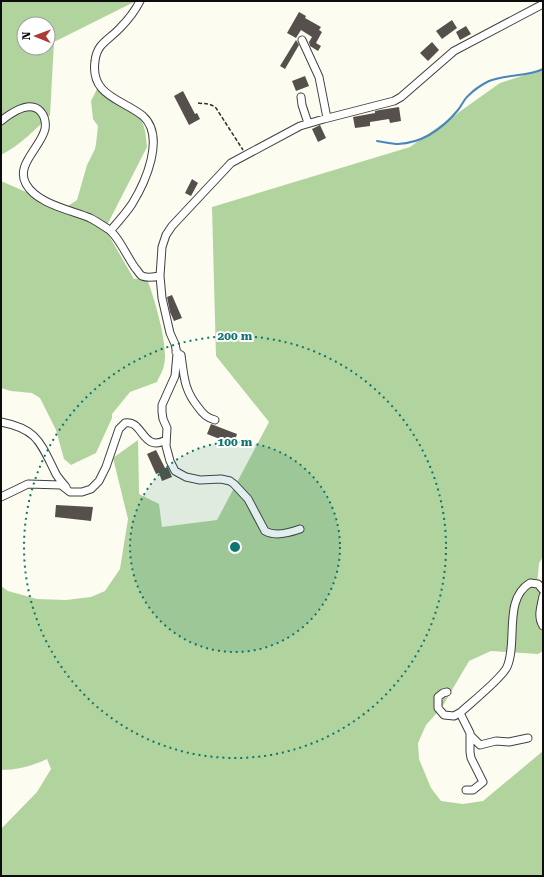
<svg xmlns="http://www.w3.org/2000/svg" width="544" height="877" font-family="'Roboto Serif',serif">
<rect width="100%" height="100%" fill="#fdfcf0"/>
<path fill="#b1d39e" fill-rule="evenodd" d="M1,1H136L54,42L50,115C35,130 20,145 1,155ZM24,24H48V48H24Z
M543,69V557L539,563L537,585L543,600V651L538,654L491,651L469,661L442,707L426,725L418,743L419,759L431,788L441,801L463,804L483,801L543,751V876H1V829L37,792L51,769L47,759C32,766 17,770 1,770V586L8,591L37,599L66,600L91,597L105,591L120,569L128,519L113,458L138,440L139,494L159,504L162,527L217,520L269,422L216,356L212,207L410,147L500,83Z
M97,89C108,96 137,111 142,122C146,130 146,139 147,147L105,229L134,279H147C154,297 169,347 164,365C163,371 159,377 157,382L130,392L112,414V418L96,453L71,465L64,459L56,430L40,398L32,393L11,391L1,388V181L42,199L68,206L77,200L87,165L95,149L96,144L98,126L93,119L91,101Z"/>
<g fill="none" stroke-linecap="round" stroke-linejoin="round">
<path stroke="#4985be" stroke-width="2" d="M377,141C384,142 392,144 398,144C423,143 443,128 458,110C462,105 464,99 469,95C474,90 483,84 489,81C506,74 527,77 543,69"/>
</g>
<path fill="#55504b" d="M299,12L306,16L305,18L321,27L319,30L322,32L316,43L321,46L318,51L310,46L309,42L312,37L301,30L296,38L287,33Z
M452,20L457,28L442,39L436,31Z
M466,26L471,34L460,40L456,32Z
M296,40L299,45L285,69L280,66Z
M432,42L439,50L428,61L420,53Z
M305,76L309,86L296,91L292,81Z
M183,91L195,114L197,113L200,119L189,125L174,96Z
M399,107L401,121L390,123L389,119L370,122V126L355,128L353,117L375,113V111L380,110Z
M320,125L326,138L318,142L312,129Z
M192,179L198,183L191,196L185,193Z
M172,295L182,318L174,321L170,312L167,297Z
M211,424L237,434L235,440L227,437L225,441L207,434Z
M156,450L165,468L168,467L172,477L162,481L159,473L156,474L147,454Z
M56,505L93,507L91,521L55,517Z"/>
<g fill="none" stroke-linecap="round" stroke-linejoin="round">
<g stroke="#404040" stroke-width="9">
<path id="street" d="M302,40L319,77L327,118
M301,97L302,105L308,123
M1,121C11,113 30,99 41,112C45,117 46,123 45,129C41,147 15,165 26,184C37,204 71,210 90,218C96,221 102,225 108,229C118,235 128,259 136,269C138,271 139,274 142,276C147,278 155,277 160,276
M111,230C118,222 126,213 132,204C145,183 166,137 143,116C122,99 90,96 95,61C97,43 109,40 120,28C128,20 135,11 140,1
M176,352L181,355C184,376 184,390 198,407C203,414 207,418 215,420
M1,422C37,429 40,442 55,472C57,477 62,482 66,487
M1,497L28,484L61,485L70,492H82L91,489L99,481L106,467L119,429L125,423C143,419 142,453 166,440
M300,529C289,533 275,537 265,531L248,499L234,484L230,481L221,479L200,480L186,477L175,471L170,461L166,446L167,428L163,419L162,412V405L175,376L177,354L175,344L170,333L162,298L160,276L162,247L166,235L172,226L231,163L300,126L324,119L394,101L401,97L454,51L543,4
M543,596C541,607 537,616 543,626
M447,692L443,693L438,697V708L444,715L454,716L461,712C472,702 502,678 507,667C518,642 503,599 530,583L538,584L543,590
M460,713L470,733V752L471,758L483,782L473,790H466
M471,736L480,745L496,741L509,742L528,738"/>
</g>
<path stroke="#2f2f2f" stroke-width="1.5" stroke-dasharray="4 2" stroke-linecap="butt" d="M198,103C205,104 211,103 216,108L243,150"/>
<use href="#street" stroke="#fff" stroke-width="7"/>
</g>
<circle cx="235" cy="547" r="105" fill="#0f766e" fill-opacity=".12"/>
<g fill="none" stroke="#0f766e" stroke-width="2" stroke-dasharray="2 4">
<circle cx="235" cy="547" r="105"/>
<circle cx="235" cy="547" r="211"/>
</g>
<circle cx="235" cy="547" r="6" fill="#0f766e" stroke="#fff" stroke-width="2"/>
<g font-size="12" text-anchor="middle" font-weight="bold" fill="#0f766e" stroke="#fff" stroke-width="4" stroke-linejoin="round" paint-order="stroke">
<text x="235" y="340">200 m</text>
<text x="235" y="446">100 m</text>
</g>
<rect width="544" height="877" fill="none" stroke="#0d0d0d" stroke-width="4"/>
<g transform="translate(36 36) rotate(271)"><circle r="19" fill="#ffffff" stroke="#9e9e9e"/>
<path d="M0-3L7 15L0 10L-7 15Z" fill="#ae3a35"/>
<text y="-6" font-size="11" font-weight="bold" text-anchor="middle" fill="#0d0d0d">N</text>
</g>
</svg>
